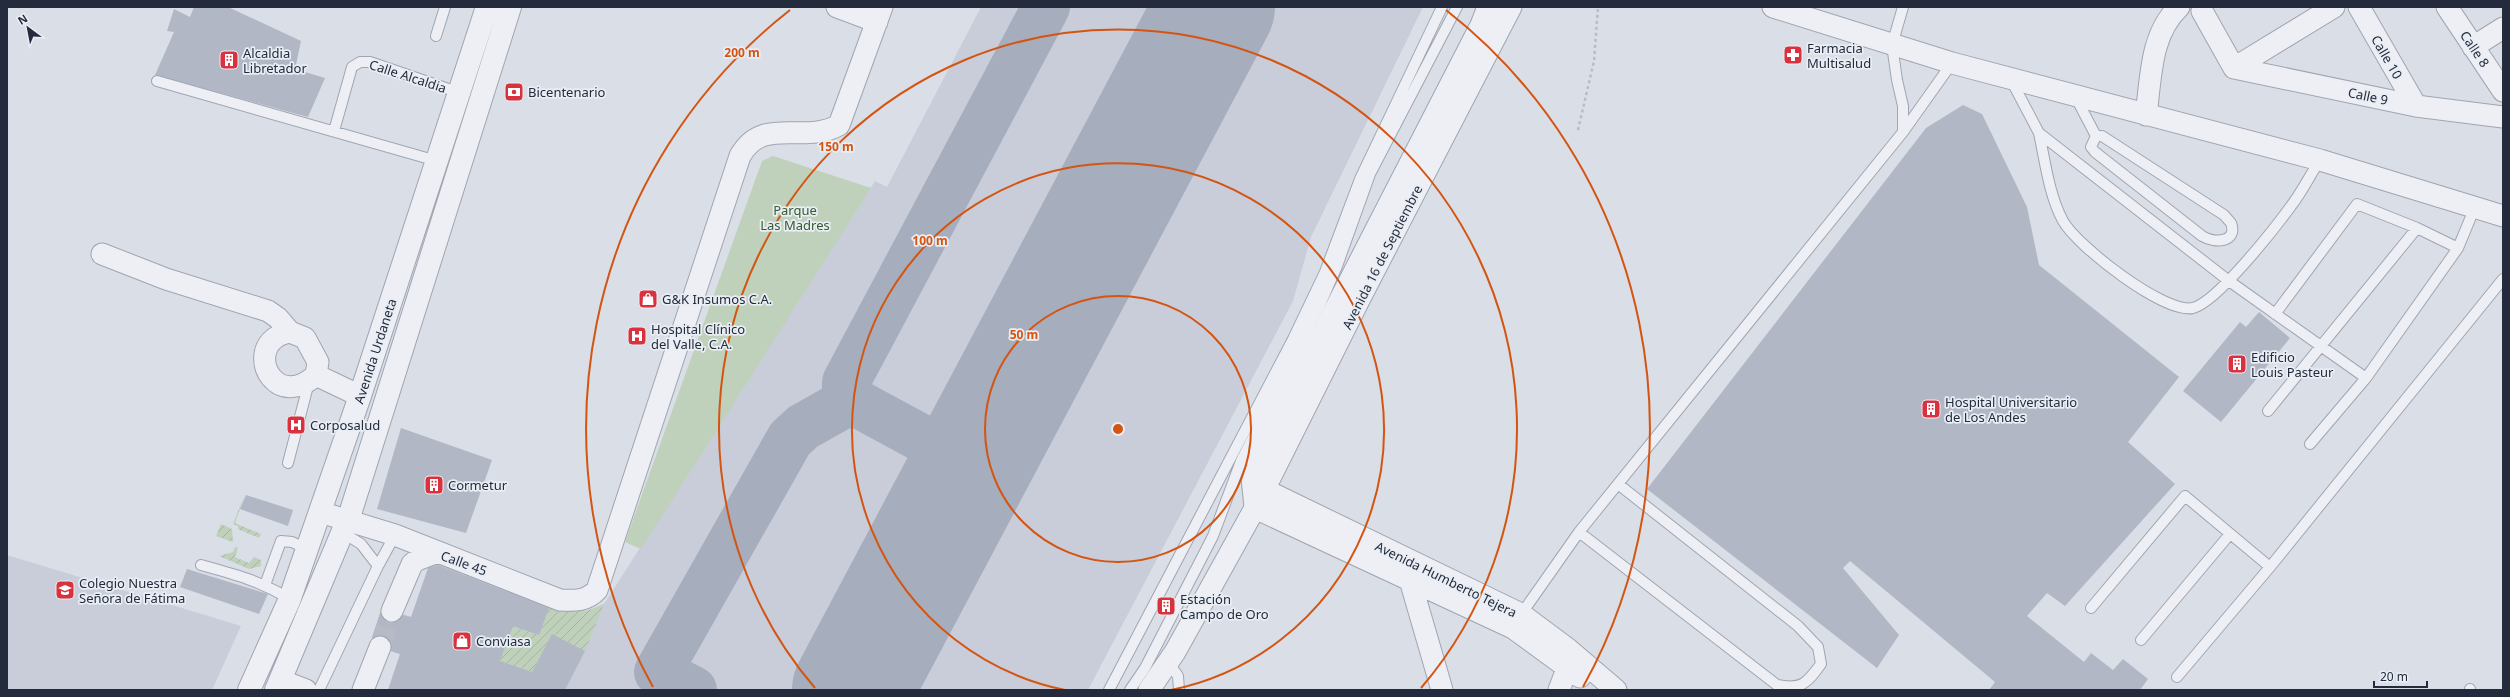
<svg xmlns="http://www.w3.org/2000/svg" width="2510" height="697" font-family="'Noto Sans',sans-serif">
<defs>
<pattern id="garden-furrows" width="10" height="10" patternUnits="userSpaceOnUse"><rect width="10" height="10" fill="#bfd1ba"/><path d="M-1 1l2-2M0 10L10 0M9 11l2-2" fill="none" stroke="#a4b4a1"/></pattern>
</defs>
<rect width="100%" height="100%" fill="#dadee7"/>
<path fill="#c8cdd9" d="M981,7H1423L1311,237L1293,301L1088,690H388L400,654L370,644L382,608L412,617L431,561L574,609L590,611L604,604L875,181L887,187Z
M7,555L241,626L212,690H7Z"/>
<path fill="#bfd1ba" d="M773,156L871,188L641,549L625,542L762,161Z"/>
<path fill="url(#garden-furrows)" d="M245,494L235,523L261,534L259,538L238,529V526L233,524Z
M221,524L232,529L233,542L216,536Z
M235,547L238,548L235,557L249,563L254,557L261,560V566L249,569L219,556L233,552Z
M551,602L586,611L604,604L585,651L552,635L532,672L500,661L513,626L539,635Z"/>
<g fill="none" stroke-linecap="round" stroke-linejoin="round">
<path stroke="#a6adbc" stroke-width="48" d="M971,465L851,400L846,392V382L1046,7
M693,690L658,672L790,439L803,427L851,400"/>
<path stroke="#a6adbc" stroke-width="120" d="M852,690L1215,7"/>
</g>
<path fill="#b1b7c4" d="M194,7H228L301,41L295,69L325,78L308,117L155,75L174,32L167,31L174,9L190,17Z
M1963,105L1982,114L2027,207L2039,265L2179,377L2128,442L2175,484L2065,606L2047,593L2027,616L2084,662L2091,653L2113,670L2123,659L2148,679L2140,690H1989L1995,682L1850,561L1843,568L1899,635L1877,668L1647,489L1926,128Z
M2259,312L2290,338L2221,422L2183,391L2240,322L2246,327Z
M401,428L492,460L466,533L377,509Z
M246,495L293,510L288,526L240,509Z
M438,565L549,608L539,635L513,626L500,661L532,672L552,634L585,651L565,690H388L400,654L391,651L390,640L385,636L378,635L372,638L380,613L387,622L393,623L399,620L403,615L411,617L428,568Z
M187,569L268,594L259,614L180,587Z"/>
<g fill="none" stroke-linecap="round" stroke-linejoin="round">
<path stroke="#b5bac5" stroke-width="21" stroke-dasharray="21 10" stroke-linecap="butt" d="M380,647L392,611"/>
<g stroke="#9fa5b1" stroke-width="12">
<path id="service" d="M1903,7L1892,45L1897,80L1903,106V132
M436,36L445,7
M2011,80L2039,133L2229,281L2366,378
M157,81L437,161
M2075,96L2096,136
M334,131L352,67L360,62H370L460,93
M2039,133C2045,161 2049,195 2063,221C2077,246 2164,314 2193,308C2217,302 2275,228 2291,206C2302,192 2310,175 2320,160
M2096,136H2102L2224,215L2231,223C2238,242 2216,244 2202,236L2095,152L2091,147Z
M2275,314L2357,204L2417,228L2458,248
M2268,411L2417,228
M2310,444L2366,378L2458,248L2475,207
M288,463L309,382
M1579,532L1777,685C1802,690 1807,683 1821,664L1818,647L1798,626L1618,484
M201,565C234,574 260,581 290,599
M378,566L395,535
M265,585L281,541L292,542L307,549
M2091,608L2185,496L2270,567
M1520,616L1579,532L1903,132L1952,63
M2141,640L2230,534
M1168,662L1178,676L1179,690
M2177,677L2270,567L2503,279
M2470,689V690
M319,690L378,566L361,544L342,532
M1109,690L1293,339L1325,272L1360,179L1442,7
M1130,690L1145,668L1213,536L1241,461L1319,307L1337,266L1370,174L1457,7"/>
</g>
<g stroke="#9fa5b1" stroke-width="23">
<path id="minor" d="M837,7L877,22
M1773,7L1952,63L2320,160L2503,216
M2359,7L2416,106
M2447,7L2503,91
M2202,11L2234,68
M2473,47L2503,28
M2234,68L2416,106L2503,117
M2234,68L2334,7
M2146,115C2151,79 2150,34 2179,7
M102,254L166,279L268,311L278,318L290,332L305,338L318,362L316,375
M290,332C285,333 279,335 275,338C248,358 278,410 316,375L360,396
M1263,489L1521,614L1568,649L1616,690
M1255,507L1252,478L1258,459L1481,25L1488,7
M1255,508L1513,628L1580,677
M320,512L395,535L560,600C575,601 587,601 597,590L740,156C763,115 803,145 839,125L882,7
M1410,580L1442,690
M392,611L412,564L417,560L435,553
M280,680L306,690
M363,690L380,647
M1149,690L1175,652L1255,508L1359,300L1511,7
M1559,690L1568,666V654"/>
</g>
<g stroke="#9fa5b1" stroke-width="24">
<path id="tertiary" d="M249,690L289,601L307,549L360,396L487,7
M276,690L350,514L510,7"/>
</g>
<path stroke="#b8bcc5" stroke-width="2.5" stroke-dasharray="3 3" stroke-linecap="butt" d="M1578,130L1594,61L1598,7"/>
<use href="#service" stroke="#edeff5" stroke-width="10"/>
<use href="#minor" stroke="#edeff5" stroke-width="21"/>
<use href="#tertiary" stroke="#edeff5" stroke-width="22"/>
</g>
<g fill="none" stroke="#d45411" stroke-width="2">
<circle cx="1118" cy="429" r="133"/>
<path d="M1065 690A266 266 0 1 1 1171 690"/>
<path d="M815 688A399 399 0 1 1 1421 688"/>
<path d="M653 687A532 532 0 0 1 790 10M1446 10A532 532 0 0 1 1583 687"/>
</g>
<defs>
<g id="pharmacy-square" transform="scale(1)"><rect x="-9" y="-9" width="18" height="18" rx="4" fill="#da313f" stroke="#e9edf4"/><path d="M-2-6h4v4h4v4h-4v4h-4v-4h-4v-4h4Z" fill="#fff"/></g>
<g id="building-square" transform="scale(1)"><rect x="-9" y="-9" width="18" height="18" rx="4" fill="#da313f" stroke="#e9edf4"/><path d="M-4-6H4V6H1V3H-1V6H-4ZM-2.5-4.3h1.7v1.8h-1.7ZM.8-4.3h1.7v1.8H.8ZM-2.5-1h1.7V.8h-1.7ZM.8-1h1.7V.8H.8Z" fill="#fff"/></g>
<g id="bank-square" transform="scale(1)"><rect x="-9" y="-9" width="18" height="18" rx="4" fill="#da313f" stroke="#e9edf4"/><path d="M-6-4H6V4H-6ZM0-2.3a2.3 2.3 0 1 0 0 4.6a2.3 2.3 0 1 0 0-4.6Z" fill="#fff"/></g>
<g id="shop-square" transform="scale(1)"><rect x="-9" y="-9" width="18" height="18" rx="4" fill="#da313f" stroke="#e9edf4"/><path d="M-5-2.5h2.3a2.7 3.5 0 0 1 5.4 0H5L5.5 6h-11ZM-1.5-2.5h3a1.5 2.3 0 0 0-3 0Z" fill="#fff"/></g>
<g id="hospital-square" transform="scale(1)"><rect x="-9" y="-9" width="18" height="18" rx="4" fill="#da313f" stroke="#e9edf4"/><path d="M-5-5h3v3.5h4V-5h3V5h-3V1.5h-4V5h-3Z" fill="#fff"/></g>
<g id="school-square" transform="scale(1)"><rect x="-9" y="-9" width="18" height="18" rx="4" fill="#da313f" stroke="#e9edf4"/><path d="M0-5L7-2L0 1L-7-2ZM-4 1L0 2.5L4 1V4Q0 6-4 4Z" fill="#fff"/></g>
</defs>
<g fill-rule="evenodd">
<use href="#pharmacy-square" x="1793" y="55"/>
<use href="#building-square" x="229" y="60"/>
<use href="#bank-square" x="514" y="92"/>
<use href="#shop-square" x="648" y="299"/>
<use href="#hospital-square" x="637" y="336"/>
<use href="#building-square" x="2237" y="364"/>
<use href="#building-square" x="1931" y="409"/>
<use href="#hospital-square" x="296" y="425"/>
<use href="#building-square" x="434" y="485"/>
<use href="#school-square" x="65" y="590"/>
<use href="#building-square" x="1166" y="606"/>
<use href="#shop-square" x="462" y="641"/>
</g>
<g text-anchor="middle" stroke-width="3.5" stroke-linejoin="round" paint-order="stroke">
<g font-size="13" fill="#232b3d" stroke="#e9edf4" text-anchor="start">
<text x="1807" y="53">Farmacia<tspan x="1807" dy="15">Multisalud</tspan></text>
<text x="243" y="58">Alcaldia<tspan x="243" dy="15">Libretador</tspan></text>
<text x="528" y="97">Bicentenario</text>
<text x="662" y="304">G&amp;K Insumos C.A.</text>
<text x="651" y="334">Hospital Clínico<tspan x="651" dy="15">del Valle, C.A.</tspan></text>
<text x="2251" y="362">Edificio<tspan x="2251" dy="15">Louis Pasteur</tspan></text>
<text x="1945" y="407">Hospital Universitario<tspan x="1945" dy="15">de Los Andes</tspan></text>
<text x="310" y="430">Corposalud</text>
<text x="448" y="490">Cormetur</text>
<text x="79" y="588">Colegio Nuestra<tspan x="79" dy="15">Señora de Fátima</tspan></text>
<text x="1180" y="604">Estación<tspan x="1180" dy="15">Campo de Oro</tspan></text>
<text x="476" y="646">Conviasa</text>
</g>
<g font-size="13" fill="#232b3d" stroke="#e9edf4">
<text transform="translate(2475 49) rotate(56)" y="5">Calle 8</text>
<text transform="translate(2387 57) rotate(60)" y="5">Calle 10</text>
<text transform="translate(408 76) rotate(18)" y="5">Calle Alcaldia</text>
<text transform="translate(2368 96) rotate(12)" y="5">Calle 9</text>
<text transform="translate(1382 257) rotate(-63)" y="5">Avenida 16 de Septiembre</text>
<text transform="translate(375 351) rotate(-72)" y="5">Avenida Urdaneta</text>
<text transform="translate(464 563) rotate(20)" y="5">Calle 45</text>
<text transform="translate(1446 579) rotate(26)" y="5">Avenida Humberto Tejera</text>
</g>
<g font-size="13" fill="#355a2f" stroke="#e9edf4">
<text x="795" y="215">Parque<tspan x="795" dy="15">Las Madres</tspan></text>
</g>
</g>
<circle cx="1118" cy="429" r="6" fill="#d45411" stroke="#e9edf4" stroke-width="2"/>
<g font-size="12" text-anchor="middle" font-weight="bold" fill="#d45411" stroke="#e9edf4" stroke-width="3.5" stroke-linejoin="round" paint-order="stroke">
<text x="742" y="57">200 m</text>
<text x="836" y="151">150 m</text>
<text x="930" y="245">100 m</text>
<text x="1024" y="339">50 m</text>
</g>
<rect width="2510" height="697" fill="none" stroke="#232b3d" stroke-width="16"/>
<g transform="translate(28 28) rotate(328)" stroke="#e9edf4" stroke-width="3" paint-order="stroke">
<path d="M0-3L7 15L0 10L-7 15Z" fill="#232b3d"/>
<text y="-6" font-size="11" font-weight="bold" text-anchor="middle" fill="#232b3d">N</text>
</g>
<path d="M2374 681v6h53v-6" fill="none" stroke="#232b3d" stroke-width="2"/>
<text x="2380" y="681" font-size="12" fill="#232b3d" stroke="#e9edf4" stroke-width="3" paint-order="stroke">20 m</text>
</svg>
